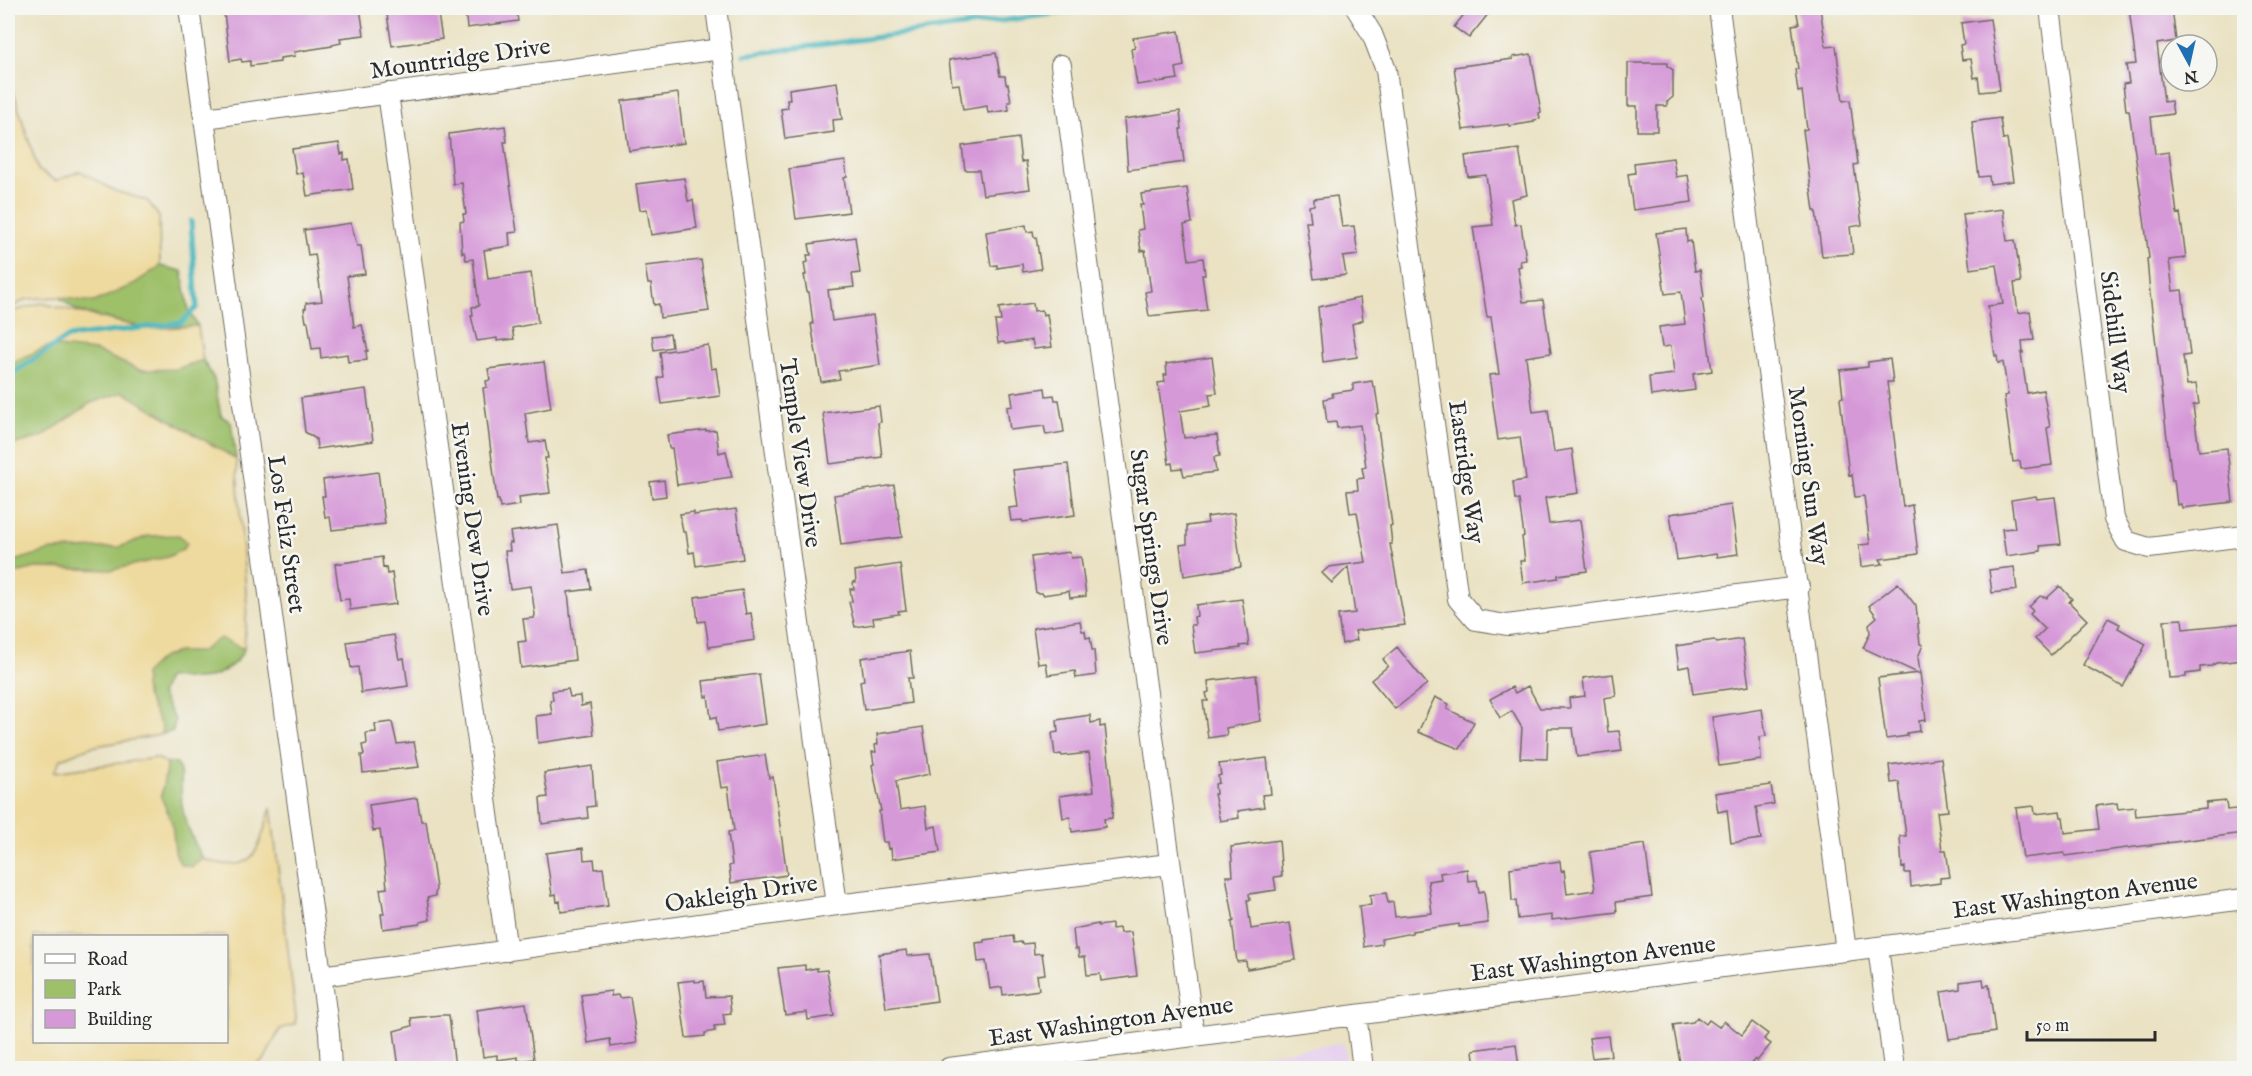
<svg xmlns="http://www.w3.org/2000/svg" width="2252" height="1076" font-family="'IM FELL English',serif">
<rect width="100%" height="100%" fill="#f6f6f2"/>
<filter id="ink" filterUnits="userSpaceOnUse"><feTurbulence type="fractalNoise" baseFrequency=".0167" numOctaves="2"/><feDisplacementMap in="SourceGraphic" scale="12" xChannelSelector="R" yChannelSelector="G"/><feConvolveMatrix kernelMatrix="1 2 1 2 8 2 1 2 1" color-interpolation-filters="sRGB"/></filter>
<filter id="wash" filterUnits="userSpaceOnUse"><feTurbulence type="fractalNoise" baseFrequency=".008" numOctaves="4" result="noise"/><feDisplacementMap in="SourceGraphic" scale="24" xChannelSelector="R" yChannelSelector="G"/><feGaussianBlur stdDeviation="1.35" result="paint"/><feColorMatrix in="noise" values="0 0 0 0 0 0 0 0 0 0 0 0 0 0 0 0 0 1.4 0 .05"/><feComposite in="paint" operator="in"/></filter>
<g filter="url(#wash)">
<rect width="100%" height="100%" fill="#eae2c3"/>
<path fill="#e7d2ef" d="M1344,1043L1347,1068H1161Z"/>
<path fill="#9dc069" stroke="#64764a" stroke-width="1.5" d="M160,266L182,271L189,311L198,326L147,329L78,311L58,297L94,302L132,285Z
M49,346L96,351L140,370L176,369L203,360L214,379L221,416L231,422L236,459L123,392L91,403L42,437L8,446V364Z
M179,535L187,543L183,549L168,557L112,570L36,568L8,575V559L14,561L51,550L119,547L148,536Z
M220,637L244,649C238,665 215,679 197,679C187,679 178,676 167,678L161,694L175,721L173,731L160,735L162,728L146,696L144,673L161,658L177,652H200Z
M167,763H176C184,774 180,791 182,805C185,824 194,842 203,859L192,867L180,864L175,852L172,823L161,797Z"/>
<path fill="#eeda9e" stroke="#8c8264" stroke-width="1.5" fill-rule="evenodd" d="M8,75L38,170L56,181L80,171L115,191L148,201L159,217L160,266L132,285L94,302L58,297L27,299L8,309Z
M41,303L147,329L198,326L203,360L176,369L140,370L96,351L49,346L8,364V313Z
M123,392L236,459L247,605L244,649L220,638L200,652H177L161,658L144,674L146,696L162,728L160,735L90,747L61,759L54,772L156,758L167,763L161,797L172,823L175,852L180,864L192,867L203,859C257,877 257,850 271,808L296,1017L295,1024L280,1029L264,1060L252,1068H8V575L36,568L112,570L168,557L183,549L187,543L179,535L148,536L119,547L51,550L14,561L8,559V446L42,437L91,403ZM34,936H226V1042H34Z"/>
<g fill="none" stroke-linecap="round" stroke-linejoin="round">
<path stroke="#47b6be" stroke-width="5" d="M744,55L1098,8
M8,376L68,337L181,323L197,307L191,221"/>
</g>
<g id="blocks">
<path fill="#d699d8" d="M264,8H360L364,35L340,38L341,43L332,45V46L294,52L295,56L280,58V62L250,66V61L242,62L241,59L230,61L224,13Z
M386,8H437L442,39L392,46Z
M465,8H516L518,21L467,28Z
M1469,8H1493L1469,38L1454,27Z
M1796,8H1820L1826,47L1836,46L1843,101L1850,100L1858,164L1854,165L1862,225L1850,227L1853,254L1822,256L1816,211H1814L1803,130L1807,129L1802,91L1798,92L1795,69H1798L1792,25L1799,24Z
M2129,8H2172L2176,41L2157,44L2164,102L2171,101L2173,114L2151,117L2155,154L2169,152L2177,214L2180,213L2186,258L2169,260L2173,291L2182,290L2190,355L2183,356L2187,385L2196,384L2199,404L2193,405L2199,451L2227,448L2233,502L2182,508L2181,504L2177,505L2174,480H2172L2150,294L2147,259L2149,258L2142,203L2129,110H2126L2123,84L2129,83L2126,65L2136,64Z
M1990,19L2000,90L1980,92L1978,77L1974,78L1971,59L1962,60L1960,45L1964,44L1961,23Z
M1179,31L1184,66L1176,68L1178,79L1137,85L1131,49L1135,48L1133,38Z
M996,53L1000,76H1005L1006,84H1008L1011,102H1008L1009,110L988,113L987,106L963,110L959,84L952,85L949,60Z
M1531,54L1541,112L1539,113L1540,119L1534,120V122L1509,126V124L1463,130L1454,67L1513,59V57Z
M1628,63H1667V66L1673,70V97L1667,102V106H1657V131H1637V106H1628Z
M837,82L842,119L833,120L834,132L785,139L781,109L788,108L787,100H790L789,89Z
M678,93L684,143L629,151L622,101Z
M1180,111L1182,129H1180L1184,162L1128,170L1124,119Z
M2000,118L2003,140L2007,139L2013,181L1990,184L1989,176L1979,177L1972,122Z
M505,126L507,142H504L517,232L509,233L510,246L484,250L488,279L531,273L538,323L512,328L514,339L497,341V338L477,341L471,316H473L472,307L479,306L473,259L466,260L464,252L462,253L460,222L464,221L463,214H466L462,183L453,184L449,134Z
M1018,138L1021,162L1026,161L1030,189L983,195L979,170H965L962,146Z
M339,143L341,154L344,153V160L349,159L353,189L307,196L303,173L296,174L292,149Z
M1519,149L1527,195L1511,199L1515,225L1521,224L1526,260L1520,261L1521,266L1518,267L1523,302L1543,300L1551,353L1526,357L1533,412L1548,410L1554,452L1572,449L1578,493L1545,498L1549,524L1580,520L1587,571L1558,575V578L1523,583L1520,561H1525L1522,537L1524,536L1519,500H1515L1513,482L1526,480L1520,437L1498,440L1489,375L1499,374L1491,317H1487L1473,227L1493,225L1486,175L1468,177L1465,156Z
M1673,158L1676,177L1688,175L1692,202L1633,210L1628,174L1635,173L1634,163Z
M845,161L847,177L844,178L849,212L796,219L789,169Z
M684,178L688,201L693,200L697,228L651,235L647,209L640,210L636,184Z
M1187,188L1192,223L1184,225L1189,260L1203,258L1205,275H1202L1207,310L1149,316L1145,292L1151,291L1145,250L1141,251L1138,230L1143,229L1140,205H1143L1141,194Z
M1337,196L1342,227L1354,226L1358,255L1343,257L1346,275L1314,279L1306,222H1311L1309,206L1314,205V199Z
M2003,209L2007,241L2015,240L2021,282L2014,283L2018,313L2030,311L2034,340L2022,341L2023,353H2021L2027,393L2043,390L2050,427L2047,428L2052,465L2021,469L2020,461L2013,462L2004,396L2008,395L2003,362L1998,363L1997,356H1995L1988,306L2003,304L1997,265L1970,269L1963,214Z
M351,223L357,246H361L365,274L347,276L354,327L362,325L368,351H366L367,360L348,362L347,354L321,358L320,348L312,349L308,322H306L304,309L306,308V303L322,301L315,254L308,255L304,230Z
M1026,225L1027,232L1033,231L1034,237H1036L1041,269L1023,272L1022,264L997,268V265L991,266L986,232Z
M1686,229L1687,242L1691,241L1695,271L1700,270L1704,297L1702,298L1712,371L1693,374L1695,390L1651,396L1649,377L1674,374L1671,346L1662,347L1659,327L1685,324L1681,292L1665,294L1656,233Z
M855,237L860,273L852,274L854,287L828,290L832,321L873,315L880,365L838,371L840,379L821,382L811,324H813L809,292H807L804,275H806L804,263L808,262L807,255H811L809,244Z
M701,260L709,311L660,318L659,304L654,305L651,284H648L645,266Z
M1360,298L1363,320L1352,324L1357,357L1323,362L1318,307Z
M1033,303L1034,311L1042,310L1043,315L1047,314L1052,347L1034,349L1032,340L1005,344L1004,342L998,343L995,321H1001L999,308Z
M670,334L672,347L654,350L652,336Z
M708,345L711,369L716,368L720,396L662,404L658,378L663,377L660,352Z
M1212,357L1217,393L1209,394L1211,406L1180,411L1184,438L1217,435L1220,456L1214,457L1216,472L1184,476L1182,468L1173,469L1172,463L1169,464L1158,383L1165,382L1164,375H1167L1166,364Z
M1890,359L1893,382H1887L1903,507L1912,505L1918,554L1880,559L1883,564L1861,567L1859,545L1870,544L1864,496L1855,497L1852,474L1849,475L1840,398L1843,397L1840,370L1868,367V362Z
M544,362L551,408L525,413L529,443L545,441L548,458H545L550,493L519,497L520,505L500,508L499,500H497L483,388L487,387L486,381L490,380L488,369Z
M1372,381L1373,387H1375L1379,413L1376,414L1392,525L1390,526L1392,544H1390L1405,625L1355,631L1357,640L1342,644L1338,615L1355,613L1348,567L1332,583L1322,573L1329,567L1366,562L1357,512L1350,513L1347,491L1358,490L1357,479L1364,478L1362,468L1366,467L1360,425L1337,428L1336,422L1327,423L1324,399L1333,397L1332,393L1353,390V384Z
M1045,388L1046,396L1054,395L1055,400H1059L1064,432L1046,435L1044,426L1010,430L1007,407L1013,406L1011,393Z
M366,389L373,441L317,449L316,439L305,432L301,398Z
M879,406L881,422L878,423L882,457L830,464L823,413Z
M706,430V431L716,430L719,453L726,451L732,477L677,485L672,448H669L667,435Z
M1068,464L1075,515L1023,522L1022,520L1011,521L1009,508L1018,507L1013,470Z
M378,472L385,524L332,530L330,517H325L322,496H325L323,480Z
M664,480L666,496L652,498L650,482Z
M894,485L902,537L841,545L834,495Z
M2036,496L2037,499L2055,497L2061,544L2040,546L2041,551L2006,556L2002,529L2015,528L2011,500Z
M1731,505L1738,554L1717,557L1716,554L1677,560L1670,514Z
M736,509L743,559L696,566L694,552L689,553L686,532H683L680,514L694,512V515Z
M1234,513L1241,567L1184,576L1180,545L1187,544V526L1208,523L1207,517Z
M558,525L565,573L588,570L591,589L568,592L575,660L521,668L518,642L526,641L523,619L534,618L535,615L531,586L510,589L505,551H510L509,543H512L510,532Z
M1070,552L1071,558L1081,557L1086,596L1070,598L1069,591L1043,595L1042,593H1036L1031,557Z
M382,557L383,568L386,567L387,574L392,573L396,604L350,610L349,599L340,600L335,564Z
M900,564L906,610L898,611L899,614L873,618L874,624L855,627L849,602L852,601L850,589H854L853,582H856L855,571Z
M2014,567L2017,590L1992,593L1989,570Z
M1898,583L1916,606L1920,644L1923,645L1918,657L1926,720L1919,721L1920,731L1907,733V736L1886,739L1878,678L1918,673L1863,648L1870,633L1869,624L1877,617L1869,606Z
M2060,586L2072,599L2069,602L2087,620L2051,655L2035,639L2045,629L2030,614L2033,611L2029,607L2040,596L2047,598Z
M742,590L746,614L751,613L755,640L709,647L705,621L698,622L695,597Z
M1242,599L1249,645L1240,646L1241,648L1195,653L1191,625H1195L1194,617L1197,616L1196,605Z
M2108,618L2120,624L2118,628L2146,644L2123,687L2083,665Z
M2182,619L2183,629L2244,623V660L2216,663L2212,666L2200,667V672L2186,674V677L2169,678L2164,620Z
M1080,621L1082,631H1085L1086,638L1090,637L1092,650H1094L1096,675L1076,678L1075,671L1048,675L1046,663L1038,664L1033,628Z
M394,635L399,659L404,658L408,686L361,693L358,667L351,668L347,642Z
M1742,639L1749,686L1693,694L1689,666L1679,668L1676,646L1714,640L1717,643Z
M1397,647L1427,684L1395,709L1371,680L1388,666L1383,659Z
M910,651L913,678H908L911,703L864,710L860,681L864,680L861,658Z
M759,674L766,724L718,731L716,717L711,718L708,696L705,697L703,681Z
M1613,674L1616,696L1604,698L1608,732L1619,731L1622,751L1577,757L1573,728H1548L1547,759L1520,758L1522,728L1512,711L1500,718L1490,699L1512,687L1515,693L1528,686L1540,708H1570L1569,698L1585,696L1583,678Z
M1256,675L1260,721L1226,728L1227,735L1208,738L1203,701H1208L1206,693L1209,692L1208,681Z
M568,689L570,697L580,696L581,706L590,704L594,735L538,743L536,716L552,714L550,700H553L552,691Z
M1435,697L1449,704L1447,709L1474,722L1460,749L1418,732Z
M1762,709L1766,736L1760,737L1761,760L1719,766L1712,717Z
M1090,715L1091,723L1100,721V727L1105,726L1113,800L1112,818L1104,819L1105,827L1072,832L1070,817L1063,818L1060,796L1094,791L1089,753L1062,756L1061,754L1055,755L1052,733L1058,732L1057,720Z
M392,722L397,744L414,742L419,767L363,773L361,755H364L362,745L367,744L366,733L376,732L375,724Z
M923,727L930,774L896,781L900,810L925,806L928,828L936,826L940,852L892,859L891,848L888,849L887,842H883L879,811H881L872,765L874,764L872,752H876L875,745L878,744L877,734Z
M765,755L769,778L773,777L787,875L731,883L729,866L732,865L728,832L734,831L728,787L721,788L717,762Z
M1267,758L1271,794L1262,795L1264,807L1238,811L1239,818L1220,821L1214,794H1216L1215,784L1219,783L1218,776L1221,775L1219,764Z
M1941,758L1948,811L1937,812L1942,850H1946L1950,877L1940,878V883L1911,887L1910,873H1905V867L1902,868L1900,836H1906L1899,782L1891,783L1889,765Z
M592,766L595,806L587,807L588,818L542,824L540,798L548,797L544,773Z
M1771,785L1774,804L1756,807L1761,839L1731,843L1727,810L1718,812L1715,793Z
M417,798L421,821H426L436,888L435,896L427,898L430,920L420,922V924L383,929L381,914H384L380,889L387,888L386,877L380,830L373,831L369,805Z
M2226,801L2227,810L2244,808V833L2065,856L2064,853L2023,858L2016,808L2034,806L2035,814L2060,811L2061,817H2063L2065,833L2099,829L2096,806L2117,803L2118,809L2135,807L2136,816L2206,809V803Z
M1279,840L1282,876L1274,877L1276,890L1249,894L1250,900H1247L1251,929L1290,923L1296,960L1247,969L1246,961L1237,962L1232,922L1234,921L1226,876H1233L1231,847Z
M1645,844L1652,897L1616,902L1617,912L1552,920V915L1518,919L1516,901H1512L1510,868L1560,861L1561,871L1564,870L1567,894L1595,890L1590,852Z
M583,848L584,860L594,859L595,869L603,868L608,906L561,912L560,901L557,902L556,894L552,895L546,853Z
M1467,869L1468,881L1477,880L1479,892L1484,891L1488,923L1459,927V924L1412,931V933L1381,939L1382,944L1364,947L1359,906L1371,905L1370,895L1386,893L1388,903L1393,902L1395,917L1432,913L1428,881L1441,879L1440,873Z
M1098,924V926L1112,924V929L1119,928L1120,933L1131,932L1137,976L1101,981L1100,974L1087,975L1085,957H1079L1078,949H1075L1073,929Z
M1013,936L1014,943L1021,942L1022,944L1033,943L1034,954L1042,953L1045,974L1037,975L1039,990L1003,995L1002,987L990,989L986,961L978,962L976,943L984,942V940Z
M906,950L907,956L930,954L937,1001L886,1008L879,954Z
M805,965V970L817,968V971L827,970L834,1016L808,1020L807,1012L785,1015L778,968Z
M1983,979L1984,986L1989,985L1995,1032L1949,1039L1941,992L1960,989V982Z
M695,980V982L704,981L706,997L729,996L731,1013L723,1014L725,1025L714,1026L715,1031L705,1033V1036L686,1038L678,982Z
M611,991V996L618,995L619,998L630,997L637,1043L611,1047L610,1039L588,1043L581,995Z
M526,1003L534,1059L518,1061V1057L497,1060V1055L483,1057L477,1010Z
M441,1015H449L455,1068H399L394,1031L412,1026L411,1018Z
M1697,1017L1706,1024L1709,1020L1719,1027L1724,1021L1742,1035L1752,1022L1768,1034L1764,1039L1771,1044L1757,1061L1755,1059L1747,1068L1742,1064L1738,1068H1681L1673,1025L1693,1022Z
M1608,1036L1611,1056L1592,1058L1589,1038Z
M1516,1044L1519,1068H1475L1473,1050Z"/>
</g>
</g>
<g filter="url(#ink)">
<use href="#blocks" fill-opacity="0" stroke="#6e6b60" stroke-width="1.5"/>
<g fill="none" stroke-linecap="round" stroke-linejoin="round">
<g stroke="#6e6b60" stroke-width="22">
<path id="minor" d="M189,8L329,1033L331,1068
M716,8L837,905
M1356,8L1372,34L1386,70L1458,599L1476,620L1507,625L1799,587
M1719,8L1846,951
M2050,8L2114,519L2126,541L2149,548L2244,536
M1061,65L1194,1036
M388,93L507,951
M205,118L721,49
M1878,947L1894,1068
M321,976L837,905L1169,864
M1356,1015L1363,1068
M949,1068L2244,899"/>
</g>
<use href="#minor" stroke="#fff" stroke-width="20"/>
</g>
</g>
<g text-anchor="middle" stroke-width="5" stroke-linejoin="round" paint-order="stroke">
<g font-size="24" fill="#2b2b2b" stroke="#f6f6f2">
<text transform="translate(460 58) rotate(-8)" y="8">Mountridge Drive</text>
<text transform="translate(2116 332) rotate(83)" y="8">Sidehill Way</text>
<text transform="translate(801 453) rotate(82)" y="8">Temple View Drive</text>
<text transform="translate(1467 472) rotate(82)" y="8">Eastridge Way</text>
<text transform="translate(1809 476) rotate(82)" y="8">Morning Sun Way</text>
<text transform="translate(473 519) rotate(82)" y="8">Evening Dew Drive</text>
<text transform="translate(287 534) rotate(82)" y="8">Los Feliz Street</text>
<text transform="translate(1152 547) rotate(82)" y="8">Sugar Springs Drive</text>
<text transform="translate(741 893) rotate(-8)" y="8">Oakleigh Drive</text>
<text transform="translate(2075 895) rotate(-7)" y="8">East Washington Avenue</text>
<text transform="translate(1593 958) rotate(-7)" y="8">East Washington Avenue</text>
<text transform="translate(1111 1021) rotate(-8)" y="8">East Washington Avenue</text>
</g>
</g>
<rect width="2252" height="1076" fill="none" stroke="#f6f6f2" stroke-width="30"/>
<rect x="33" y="935" width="195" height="108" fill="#f6f6f2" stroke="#a5a5a2" stroke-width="1.5"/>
<rect x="45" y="954" width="30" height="9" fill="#ffffff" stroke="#a5a5a2" stroke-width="1.5"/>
<text x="87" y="965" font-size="18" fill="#2b2b2b">Road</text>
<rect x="45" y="980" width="30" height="18" fill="#9dc069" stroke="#a5a5a2" stroke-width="1.5"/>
<text x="87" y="995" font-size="18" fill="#2b2b2b">Park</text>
<rect x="45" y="1010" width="30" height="18" fill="#d699d8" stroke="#a5a5a2" stroke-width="1.5"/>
<text x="87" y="1025" font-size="18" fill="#2b2b2b">Building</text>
<g transform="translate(2189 63) rotate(172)"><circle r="28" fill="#f6f6f2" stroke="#a5a5a2" stroke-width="1.5"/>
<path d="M0-4.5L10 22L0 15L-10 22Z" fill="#1f6fb2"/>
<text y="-9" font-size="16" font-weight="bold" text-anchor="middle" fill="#2b2b2b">N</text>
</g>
<path d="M2027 1031v9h128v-9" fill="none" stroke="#2b2b2b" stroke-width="3"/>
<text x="2036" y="1031" font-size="18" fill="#2b2b2b" stroke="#f6f6f2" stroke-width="4.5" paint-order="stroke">50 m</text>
</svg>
